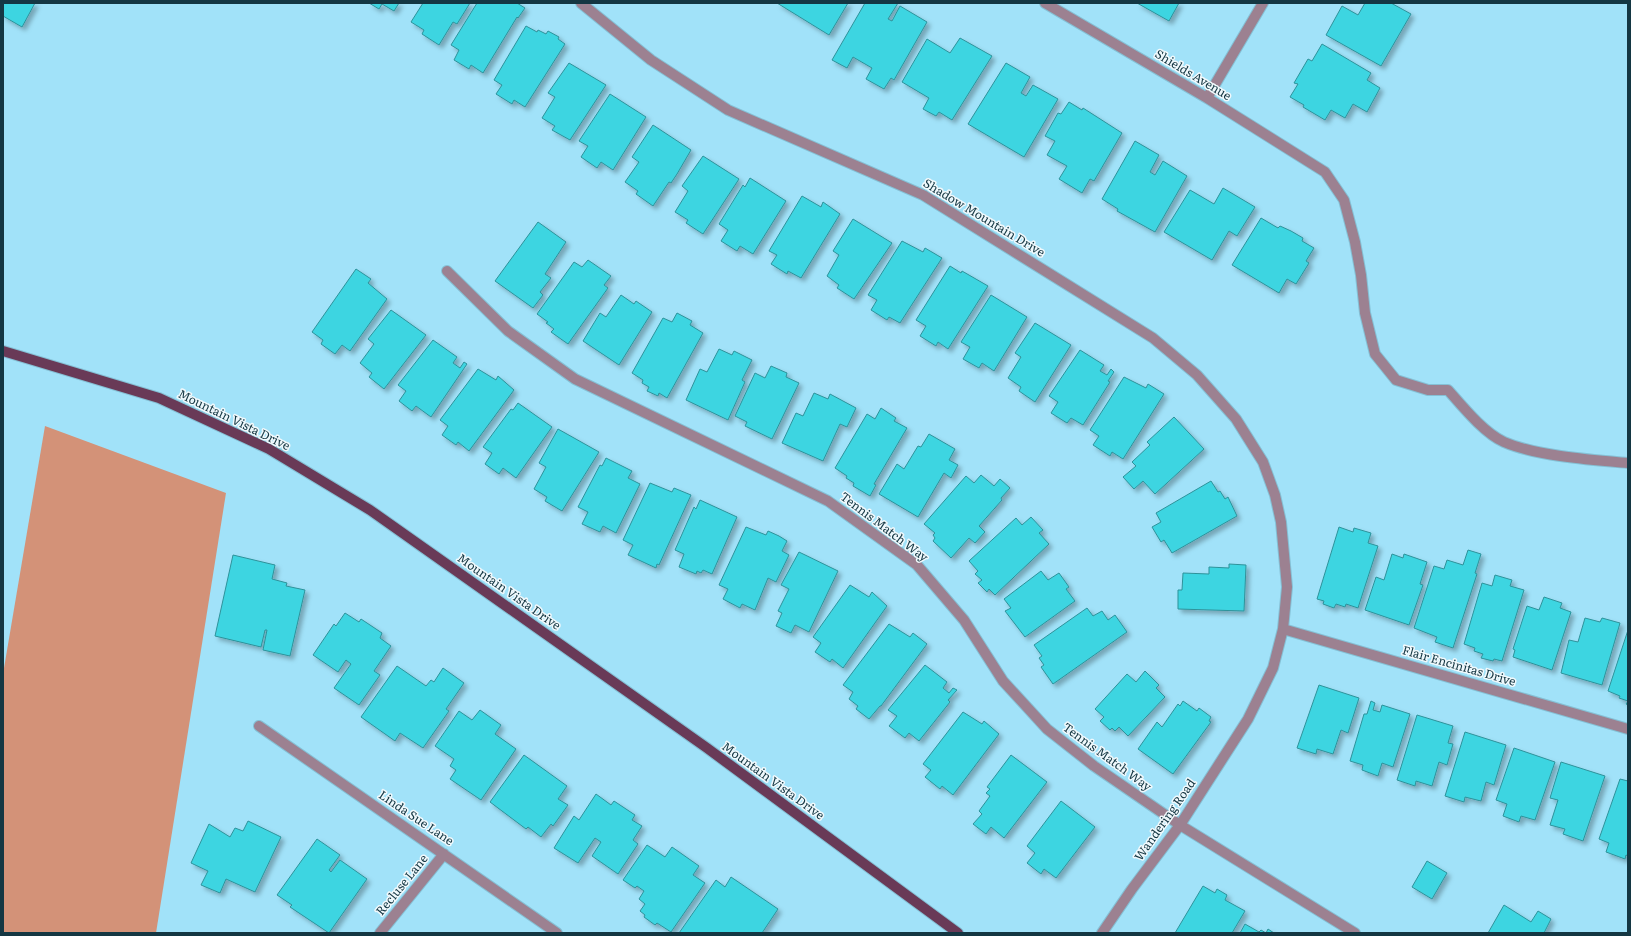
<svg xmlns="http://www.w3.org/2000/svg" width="1631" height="936" font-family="Literata,serif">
<defs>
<filter id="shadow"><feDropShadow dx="3.5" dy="3.5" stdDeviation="2" flood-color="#0004"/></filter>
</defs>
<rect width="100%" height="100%" fill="#a1e2f9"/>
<path fill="#d39278" d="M45,426L226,493L156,933H3V674Z"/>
<path fill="#3ed5e1" stroke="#2d929a" filter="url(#shadow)" d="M3,3H35L22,27L3,16Z
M369,3H399L394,11L382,4L379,9Z
M423,3H470L457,24L453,22L439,45L422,34L424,30L411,22Z
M477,3H517L525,8L518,18L517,17L483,73L471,65L469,69L454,60L459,50L451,45Z
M777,3H848L829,35Z
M865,3H898L888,19L892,21L900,6L927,22L894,80L891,78L884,89L866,79L872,68L853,57L847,68L832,60Z
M1137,3H1179L1169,21Z
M1365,3H1391L1411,14L1381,66L1326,35L1342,6L1358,15Z
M526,26L537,32L538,30L546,34L548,31L559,37L558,39L565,44L525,107L514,100L512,104L496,94L502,85L494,80Z
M960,38L992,56L952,120L939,112L936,116L923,109L929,98L902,82L927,39L950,53Z
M1322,44L1371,73L1367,80L1380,88L1367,112L1353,104L1345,118L1331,110L1325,120L1303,107L1304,105L1290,97L1298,84L1294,83L1308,59L1312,61Z
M569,63L606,85L570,140L552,130L555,126L542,118L555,97L548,93Z
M1006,63L1030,77L1021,93L1026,96L1033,85L1058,99L1024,157L968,124Z
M610,94L646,117L613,170L601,162L597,168L581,157L588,146L579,141Z
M1069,102L1082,110L1083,108L1122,133L1094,181L1090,179L1082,193L1059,179L1067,166L1047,155L1055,141L1045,136L1058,113L1061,114Z
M653,125L691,150L677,174L671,183L669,182L653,206L636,194L638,191L625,182L639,162L632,157Z
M1135,141L1159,155L1150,172L1155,175L1163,161L1187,176L1155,232L1117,211L1118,209L1102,199Z
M703,156L739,179L703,234L686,223L688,220L675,212L688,191L682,186Z
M750,178L786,201L753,254L740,246L737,251L721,241L728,230L719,224L743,185L745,187Z
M1223,188L1255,207L1237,236L1229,231L1212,260L1164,232L1190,190L1214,204Z
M802,196L821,207L823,202L840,214L801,278L788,271L787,274L771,264L777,255L769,251Z
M1261,218L1278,228L1280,226L1291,231L1303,238L1302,241L1314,248L1306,261L1309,263L1296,284L1287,279L1279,293L1232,265Z
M853,219L892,243L854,299L837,288L839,285L827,276L839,255L833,251Z
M538,222L566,242L545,274L551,278L540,292L543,295L533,308L495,281Z
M902,241L923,252L925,248L942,258L900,323L889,317L887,320L871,310L877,300L868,295Z
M588,260L611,276L604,285L608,288L568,344L551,332L554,329L546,323L548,322L537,314L574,262L582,267Z
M950,266L961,273L962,271L988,286L948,349L938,342L936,346L920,336L926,326L916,320Z
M356,269L371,279L368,283L387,299L350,351L342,345L335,354L321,344L323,340L312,332Z
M621,295L634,304L636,301L652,312L619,365L583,341L600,313L606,317Z
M991,295L1027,317L994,371L982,363L979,368L963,359L970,347L961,342Z
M391,310L426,335L384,389L369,377L372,373L360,363L374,344L368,339Z
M677,313L692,321L690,325L703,333L667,398L659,393L658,396L647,391L649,387L642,383L643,380L632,373L663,318L672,322Z
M1035,323L1071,345L1035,402L1019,391L1021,387L1008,378L1021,357L1015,353Z
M433,340L457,357L453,363L460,368L464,362L467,364L431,417L416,406L412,411L399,401L406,391L398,385Z
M719,349L732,355L734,351L752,360L742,380L745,382L728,420L686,400L700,369L707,372Z
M1080,350L1104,365L1100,371L1107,375L1111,369L1114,372L1108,381L1110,382L1083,425L1071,418L1067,423L1051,413L1058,402L1049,396Z
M771,366L787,373L786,377L799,383L772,439L745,426L747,422L735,416L755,373L765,378Z
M478,369L496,380L498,376L514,390L469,451L458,442L456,445L442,435L448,426L440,420Z
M1124,377L1146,388L1148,384L1164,394L1123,459L1112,452L1110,456L1093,445L1099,436L1090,430Z
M814,393L828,399L830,394L856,408L847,427L840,424L823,461L782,443L796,413L803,416Z
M518,403L552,427L516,478L503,468L499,474L485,464L492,453L483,447L511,409L513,410Z
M881,408L896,418L894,421L907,428L874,484L876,485L870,496L853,486L854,483L846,478L847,476L835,468L867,414L875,419Z
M1174,417L1204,449L1155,494L1143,481L1134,489L1123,477L1136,466L1132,462L1150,445L1147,442Z
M558,429L599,452L562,511L545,501L547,497L534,489L546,467L539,463Z
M929,434L955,449L949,460L958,465L951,478L944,473L918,517L879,494L897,464L904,469L918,446L921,447Z
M606,458L632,471L628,478L640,484L616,533L603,526L600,532L582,524L588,512L578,507L600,465L602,466Z
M981,475L994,486L1000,479L1010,488L1001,498L1002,500L979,526L985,532L975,543L969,538L951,558L933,541L935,538L933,535L935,533L924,524L966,476L974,483Z
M1211,481L1218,492L1220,491L1225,499L1228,497L1237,516L1172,553L1164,540L1161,542L1152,527L1161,522L1156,513Z
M650,483L672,492L674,488L691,495L659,565L657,564L656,568L628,555L633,545L623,540Z
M700,500L737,517L712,574L703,570L701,573L697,571L696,574L679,567L684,554L675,550L694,507L696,509Z
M1031,517L1043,530L1039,533L1049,544L995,595L989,589L987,592L978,583L982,580L975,574L978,571L969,561L1016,518L1022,525Z
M746,527L766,535L768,531L779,536L787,541L782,551L789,555L776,582L768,578L755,610L742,604L740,608L723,599L728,589L719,585Z
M1339,527L1353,532L1354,528L1371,533L1368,543L1378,546L1358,608L1346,604L1345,607L1336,604L1334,608L1323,604L1324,601L1317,599Z
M1468,550L1481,554L1475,573L1477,574L1453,648L1435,642L1437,637L1414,628L1434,566L1444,569L1447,560L1463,565Z
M799,552L838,571L809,632L795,625L791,633L776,626L782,613L778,611L789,589L781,585Z
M1392,554L1403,558L1404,554L1427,562L1420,584L1423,585L1409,625L1365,610L1376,577L1384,580Z
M233,555L275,565L272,579L287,583L286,586L305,590L290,656L263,650L267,630H265L261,647L215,636Z
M1229,564L1246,565L1244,611L1178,609V590H1182L1183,573L1209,574V567L1229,568Z
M1041,571L1048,580L1059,573L1069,587L1066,589L1075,601L1025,637L1005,611L1011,608L1004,599Z
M1495,575L1512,580L1510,586L1524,590L1502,661L1494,659L1493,661L1481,658L1483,654L1474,651L1475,648L1464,644L1482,583L1492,586Z
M850,585L869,597L872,592L887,606L843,668L832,659L830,662L815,652L821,643L813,637Z
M1544,597L1562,603L1560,608L1571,612L1552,670L1513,657L1515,650L1513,649L1527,606L1539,610Z
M1087,608L1093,616L1102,611L1108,620L1115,615L1127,632L1053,684L1041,667L1044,665L1039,658L1042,656L1034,645Z
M345,613L359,622L361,619L382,633L380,638L391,646L374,671L380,675L359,705L334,688L351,664L346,660L338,672L313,655L334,624L336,626Z
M1585,618L1600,622L1602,618L1620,623L1602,685L1561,673L1569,640L1578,642Z
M889,624L910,637L913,633L927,644L881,706H880L869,719L856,709L858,706L849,699L853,692L843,685Z
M1628,630V705L1626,704L1628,701L1619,698L1620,696L1608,691Z
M925,665L947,682L943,688L949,693L953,688L957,690L948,700L950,702L919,741L909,733L905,738L889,726L897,716L888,710Z
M397,666L426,686L431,680L434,682L443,668L464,683L446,709L449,711L423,748L400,733L395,741L361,717Z
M1145,671L1159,685L1156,688L1165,697L1128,736L1119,727L1115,731L1112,728L1110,730L1100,721L1104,717L1095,709L1127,674L1136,682Z
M1319,685L1359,698L1348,733L1341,730L1333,754L1317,749L1316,754L1297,748Z
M1183,701L1197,711L1199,708L1211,717L1209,721L1211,722L1173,774L1138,749L1157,722L1162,727L1178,704L1180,706Z
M1371,701L1375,703L1373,710L1380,712L1382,705L1410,714L1393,767L1382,763L1378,776L1362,770L1363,765L1350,761L1364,714H1367Z
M480,710L501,725L495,734L516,749L481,800L450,779L456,770L450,766L454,759L435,746L459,711L472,720Z
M963,712L982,724L984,721L999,734L953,795L942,786L940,789L925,777L931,770L923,764Z
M1417,715L1453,726L1448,743L1453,744L1447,765L1439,762L1432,786L1416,781L1415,786L1397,780Z
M1465,732L1506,745L1494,785L1486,782L1481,801L1465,797L1464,802L1445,796Z
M1514,748L1555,762L1535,820L1521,816L1519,822L1503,816L1507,804L1496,800Z
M524,755L567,786L558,799L568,805L553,826L551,824L541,837L528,827L526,829L490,802Z
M1011,755L1047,782L1004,838L991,827L986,834L973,824L982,814L979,811L990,796L986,793L990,789L987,787Z
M1561,762L1605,776L1583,841L1563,834L1565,829L1550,825L1558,800L1550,798Z
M1620,779L1628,781V856L1626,855L1625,859L1606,852L1609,843L1599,839Z
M596,794L611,805L614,801L635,815L632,820L642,826L633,840L638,844L618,874L592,856L601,842L595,838L578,863L554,848L574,816L579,820Z
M1061,801L1095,827L1056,878L1044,869L1041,874L1027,863L1035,853L1027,846Z
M248,821L281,837L255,892L226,879L220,893L201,885L208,871L191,863L209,824L230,837L235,828L243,831Z
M317,839L340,855L329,870L331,872L340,860L367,879L329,933L290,907L292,905L277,895Z
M647,845L665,857L672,847L699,866L693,875L705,883L671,932L657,923L655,925L644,917L645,915L640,911L645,904L639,899L644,891L637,886L635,888L623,880Z
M1427,861L1447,873L1432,899L1412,887Z
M731,877L778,909L762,933H679L716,880L725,887Z
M1203,886L1215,893L1217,889L1227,895L1225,900L1245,911L1232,933H1175Z
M1504,905L1531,922L1538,911L1551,919L1544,933H1488Z
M1245,924L1259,932L1261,930L1266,933L1268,929L1274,933H1240Z"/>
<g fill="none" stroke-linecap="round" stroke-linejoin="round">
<g stroke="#85c0d5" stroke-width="12">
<path id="minor" d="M581,3L651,60L728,110L923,195L1153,338L1197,375L1236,419L1263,462L1275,495L1281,522L1287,587L1283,629L1273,668L1248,719L1180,825L1132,889L1102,933
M1045,3L1207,98L1325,172L1344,200L1355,242L1361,275L1365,313L1375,354L1396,380L1428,390H1448C1463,407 1484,433 1504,442C1536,456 1593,460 1628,463
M1207,98L1263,3
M447,271L508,331L575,379L828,501L917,565L964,620L1003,681L1047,729L1094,766L1180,825L1355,933
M1283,629L1628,729
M259,726L557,933
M380,933L444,854"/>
</g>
<g stroke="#85c0d5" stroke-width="12">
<path id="major" d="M3,351L159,398L269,449L370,510L707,748L958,933"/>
</g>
<use href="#minor" stroke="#9c8191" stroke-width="10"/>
<use href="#major" stroke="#693a57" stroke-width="10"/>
</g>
<g text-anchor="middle" stroke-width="3" stroke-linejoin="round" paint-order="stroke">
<g font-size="12" fill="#143743" stroke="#f1f9fc">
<text transform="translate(1193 75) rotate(31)" y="4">Shields Avenue</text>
<text transform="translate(984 218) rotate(31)" y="4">Shadow Mountain Drive</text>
<text transform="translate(234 420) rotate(26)" y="4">Mountain Vista Drive</text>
<text transform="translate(884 527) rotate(37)" y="4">Tennis Match Way</text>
<text transform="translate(509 592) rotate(35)" y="4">Mountain Vista Drive</text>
<text transform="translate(1459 666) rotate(16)" y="4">Flair Encinitas Drive</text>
<text transform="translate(1107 757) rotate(36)" y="4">Tennis Match Way</text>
<text transform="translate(773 781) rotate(36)" y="4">Mountain Vista Drive</text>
<text transform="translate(416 818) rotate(34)" y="4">Linda Sue Lane</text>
<text transform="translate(1165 820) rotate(-55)" y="4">Wandering Road</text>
<text transform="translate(402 885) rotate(-51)" y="4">Recluse Lane</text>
</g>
</g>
<rect width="1631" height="936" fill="none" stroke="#143743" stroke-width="8"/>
</svg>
